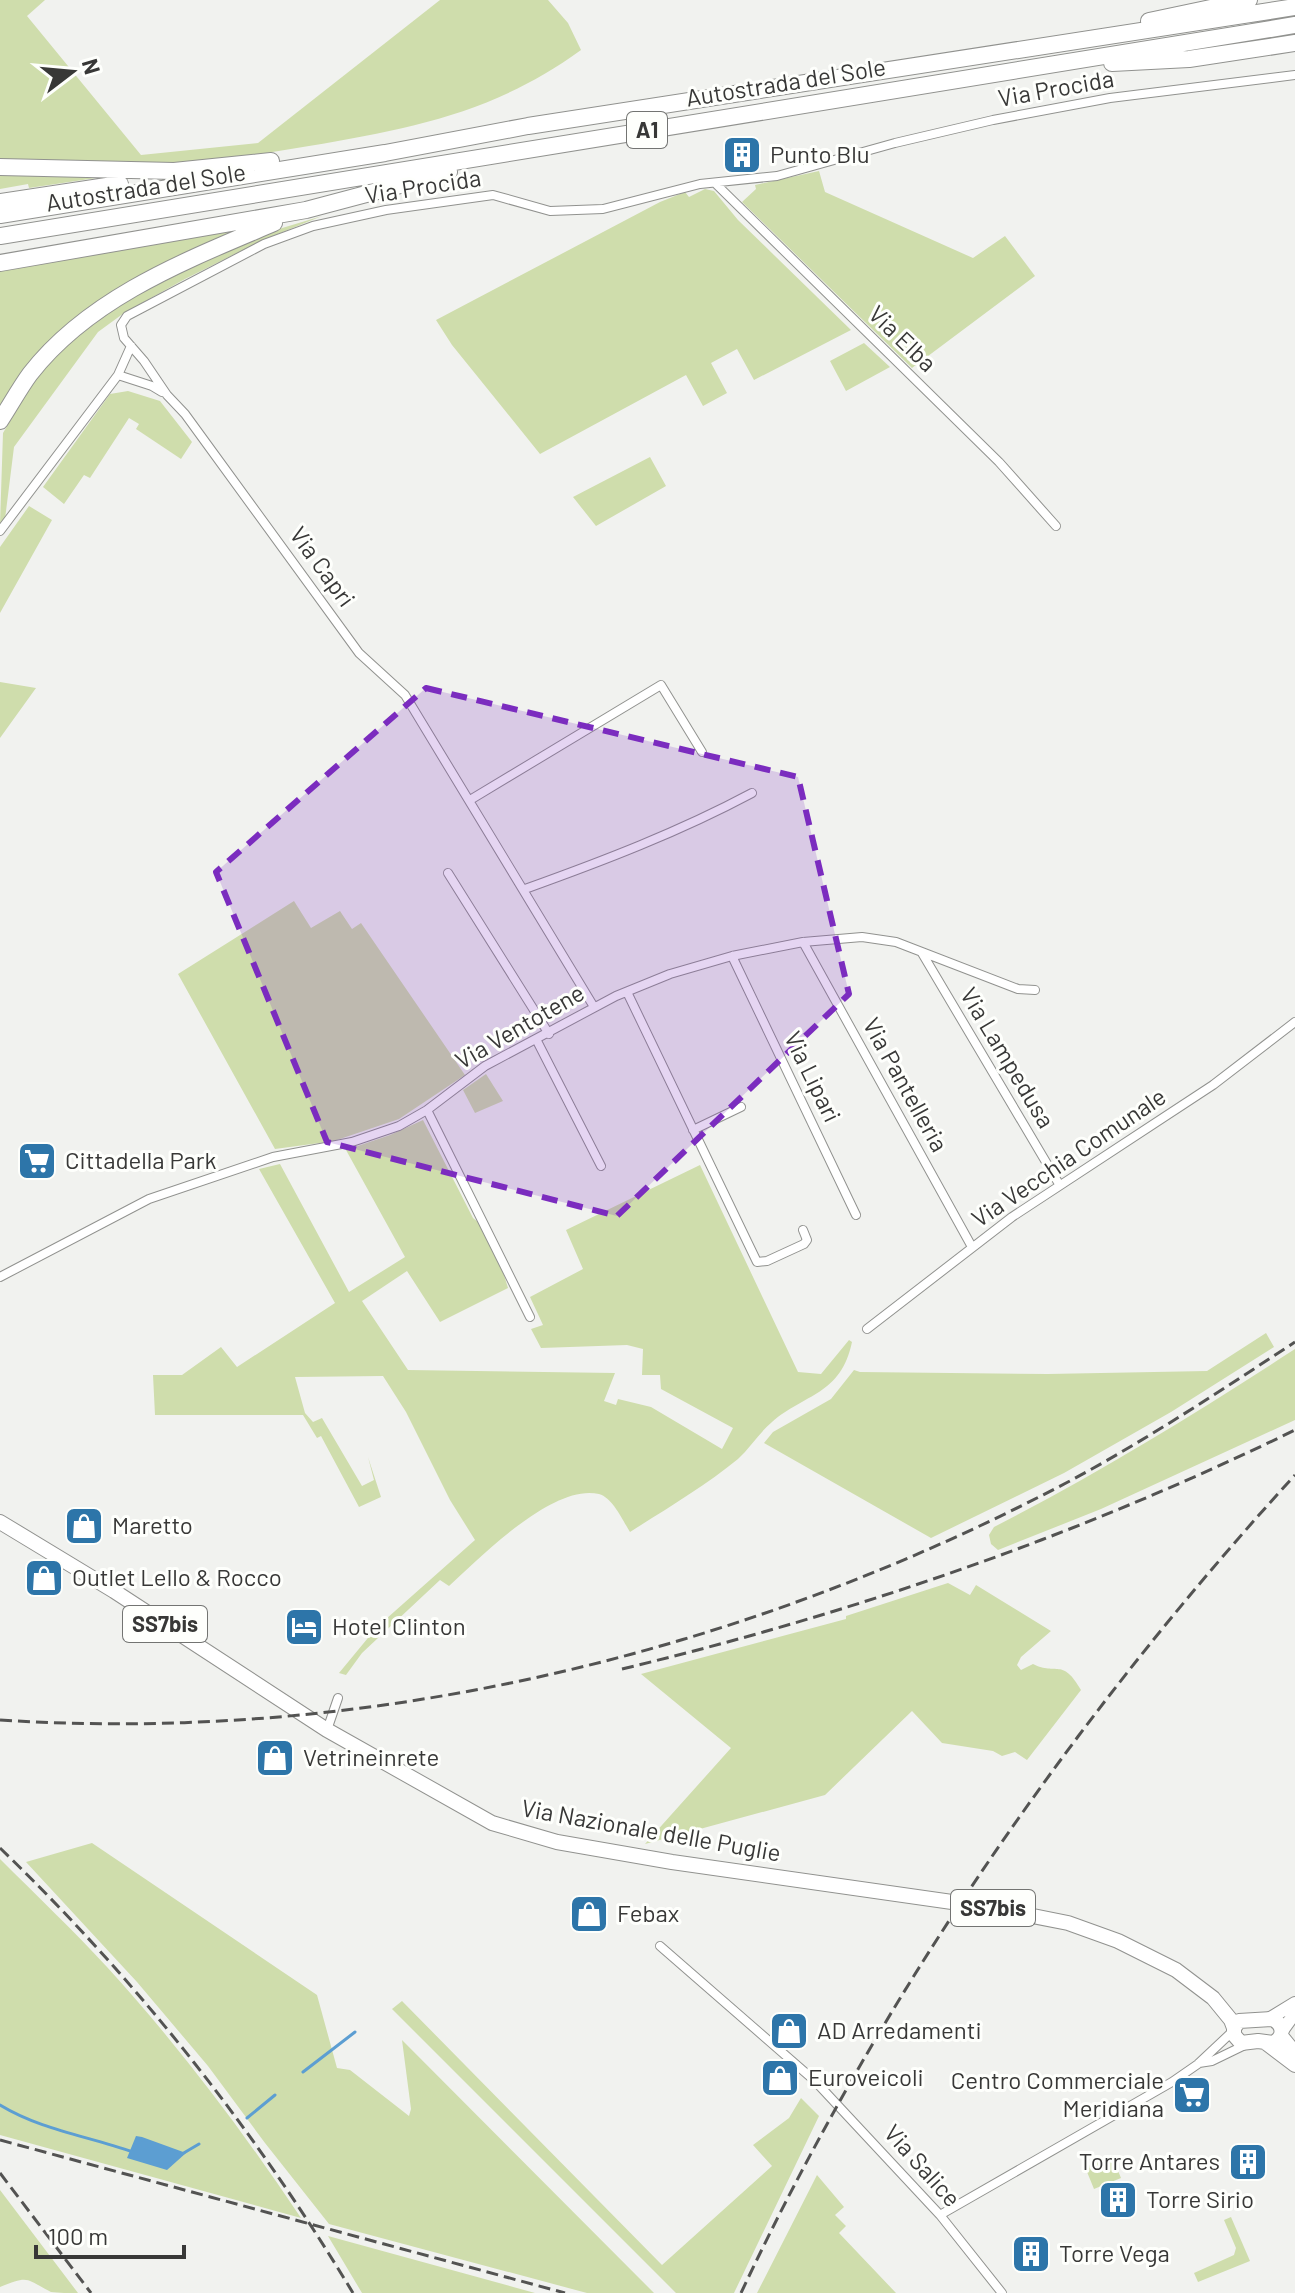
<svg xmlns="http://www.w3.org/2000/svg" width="1295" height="2293" font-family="Barlow,sans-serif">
<rect width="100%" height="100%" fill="#f1f2ef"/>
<path fill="#cfddac" d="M0,0H45L27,16L141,155L258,143L440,0H548L568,23L581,50C494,113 413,128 309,146C256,155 201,164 146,165C98,166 49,162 0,161Z
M0,170L96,173V178L29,188L28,184L0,189Z
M819,171L825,192L973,258L1005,236L1035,276L912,368L742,202L756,189L755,185Z
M705,189L714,191L738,220L851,330L754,380L737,349L711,363L727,393L703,406L686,375L540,454L452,345L436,320L660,202L685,192L689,197Z
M322,216L263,240L185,279L124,313L98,332L14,447L5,519L0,524L3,433L37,375L55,355L85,328L141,290L246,239Z
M227,230L229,238L102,303L0,410V269Z
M864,343L890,367L846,391L830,361Z
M128,391L160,401L192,442L181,459L136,429L139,424L129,418L90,478L84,475L64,504L43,487L110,394Z
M650,457L666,486L596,526L573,497Z
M29,506L52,520L0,613V547Z
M0,682L36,688L0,738Z
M294,901L311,928L340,911L352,929L361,923L465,1075L399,1119L334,1141L275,1149L178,974Z
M486,1074L503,1101L475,1113L463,1090Z
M423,1120L473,1218L478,1222L500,1262L508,1288L440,1322L407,1271L362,1301L408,1370L615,1373L604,1401L616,1405L618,1399L651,1407L722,1449L733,1428L661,1389L660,1375H642L643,1349L627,1345L541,1348L531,1329L543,1325L530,1297L583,1269L566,1230L700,1165L798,1372L821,1374L849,1340L852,1342C841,1395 804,1394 772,1422C759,1433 750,1448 738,1459C705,1486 666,1509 630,1532C623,1521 613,1498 599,1494C553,1483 481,1557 449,1586L440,1580L362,1653L346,1675L339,1673L377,1627L475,1540L450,1500L406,1412L383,1376L295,1377L305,1413L313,1422L322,1418L362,1486L374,1480L368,1457L381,1497L359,1507L321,1436L317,1438L303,1415H155L153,1375H182L221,1347L237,1367L335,1303L259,1169L280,1164L349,1292L405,1257L346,1150L390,1135Z
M1266,1333L1274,1347L1171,1412L1064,1473L931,1538L764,1443L773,1432L831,1399L854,1370L860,1372L1048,1374L1207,1371Z
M1295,1349V1420L1101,1509L998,1550L991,1544L989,1535L994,1527C1099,1473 1195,1414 1295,1349Z
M948,1583L970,1595L976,1585L1051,1631L1021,1657L1017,1665L1021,1670L1033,1664C1057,1676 1062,1657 1081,1690L1027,1760L1015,1752L1002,1756L993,1751L942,1743L912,1711L825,1795L645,1844L731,1748L641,1674L846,1619V1616Z
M92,1843L317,1995L337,2068L350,2070L409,2116L411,2109L402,2040L654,2293H587L329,2224L265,2143L208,2066L137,1982L26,1862Z
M0,1859C36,1895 73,1930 107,1967C179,2046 242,2130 301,2218L0,2135Z
M402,2001L662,2265L772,2166L753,2145L789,2118L801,2098L819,2116L734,2293H676L392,2009Z
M1112,2156L1121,2178L1094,2189L1085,2167Z
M817,2175L844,2207L835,2215L846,2226L839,2233L896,2293H757Z
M0,2190L78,2293C70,2293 58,2293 51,2292C25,2279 30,2275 0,2287Z
M1231,2217L1250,2261L1198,2282L1194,2273L1234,2255L1236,2248L1224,2220Z
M328,2236L535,2293H362Z"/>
<path fill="#5c9ed2" d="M136,2136L142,2137L186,2153L167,2170L127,2158Z"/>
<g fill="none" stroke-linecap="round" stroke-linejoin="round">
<path stroke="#5c9ed2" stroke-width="3" d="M303,2072L355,2032
M0,2105C41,2130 88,2136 133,2152
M247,2118L275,2095
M182,2154L199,2144"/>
<g stroke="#91928f" stroke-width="10">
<path id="street" d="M716,184L999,462L1056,526
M118,375L152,386L162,392
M0,531L118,375L131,346
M470,800L661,685L702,752
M448,873L549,1034
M525,889C603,861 679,832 752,793
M803,942L972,1247
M922,953L1059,1184
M732,956L856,1215
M627,992L757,1262L767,1261L804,1244L807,1240L803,1230
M594,1007L405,695L359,653L185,414L167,395L144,361L124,338L121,325L127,316L264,244L313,226L386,210L493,195L550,211L603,209L700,184L777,176L895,143L993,120L1110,98L1295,75
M536,1039L601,1166
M427,1110L530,1317
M693,1130L741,1107
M0,1277L149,1199L273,1157L352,1142L399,1126L427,1110L485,1066L616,996L670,974L732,956L803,942L862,937L896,942L1018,989L1035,990
M867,1329L1012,1217L1213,1085L1295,1022
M327,1730L338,1698
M660,1946L815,2081L940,2215L1002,2293
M1199,2063L1212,2061L1245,2045
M940,2215L1172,2082L1198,2064L1233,2031"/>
</g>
<g stroke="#91928f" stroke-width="14">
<path id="secondary" d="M1267,2020L1295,2003
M1282,2031L1295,2013"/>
</g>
<g stroke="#91928f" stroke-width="16">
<path id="primary" d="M0,1522L114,1591L327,1730L492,1823L557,1842L672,1862L987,1907L1068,1923L1118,1941L1176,1970L1213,1998L1231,2020L1234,2028
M1272,2019C1284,2024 1285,2037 1273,2043L1258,2041L1241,2043L1234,2035V2028L1239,2021Z
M1281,2036L1295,2053
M1266,2043L1295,2065"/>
</g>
<g stroke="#91928f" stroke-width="18">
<path id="highway" d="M1149,21L1249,0
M1112,63L1189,59L1295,43
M0,167L174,171L271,161
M0,202L120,184
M0,215L385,153L528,126L1295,7
M0,236L1295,25
M0,263L306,210L449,172
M0,421C10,406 19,389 30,374C90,297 187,260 274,223"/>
</g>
<use href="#street" stroke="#fff" stroke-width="8"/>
<use href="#secondary" stroke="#fff" stroke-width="12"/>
<use href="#primary" stroke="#fff" stroke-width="14"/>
<use href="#highway" stroke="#fff" stroke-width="16"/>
<path stroke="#535352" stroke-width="3" stroke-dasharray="12 6" stroke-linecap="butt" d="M622,1669C855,1613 1080,1535 1295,1430
M0,1720C368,1744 741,1654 1066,1483C1145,1441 1220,1391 1295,1342
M0,1848C137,1980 255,2130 353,2293
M0,2140L565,2293
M0,2173L91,2293
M741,2293C881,1995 1073,1718 1295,1475"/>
</g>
<path fill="#7b2cbf" fill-opacity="0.2" stroke="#7b2cbf" stroke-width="6" stroke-dasharray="16 10" stroke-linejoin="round" d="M426,688L798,777L849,994L617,1216L327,1142L216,872Z"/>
<defs>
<g id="building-square" transform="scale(2)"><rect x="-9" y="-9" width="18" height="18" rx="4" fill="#2d75a9" stroke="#fefffc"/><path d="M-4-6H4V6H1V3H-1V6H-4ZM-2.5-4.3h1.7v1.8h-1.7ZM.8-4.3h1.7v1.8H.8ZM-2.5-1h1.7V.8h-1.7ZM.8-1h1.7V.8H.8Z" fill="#fff"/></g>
<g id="supermarket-square" transform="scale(2)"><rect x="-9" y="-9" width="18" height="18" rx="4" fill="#2d75a9" stroke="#fefffc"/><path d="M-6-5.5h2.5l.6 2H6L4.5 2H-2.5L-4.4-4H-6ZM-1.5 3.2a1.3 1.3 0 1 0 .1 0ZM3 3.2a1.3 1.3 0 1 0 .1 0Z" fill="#fff"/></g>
<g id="shop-square" transform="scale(2)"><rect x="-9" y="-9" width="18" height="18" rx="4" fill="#2d75a9" stroke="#fefffc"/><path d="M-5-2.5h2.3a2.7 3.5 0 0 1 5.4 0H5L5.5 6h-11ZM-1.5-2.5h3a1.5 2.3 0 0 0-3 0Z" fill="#fff"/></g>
<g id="hotel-square" transform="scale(2)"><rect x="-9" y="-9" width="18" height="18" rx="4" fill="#2d75a9" stroke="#fefffc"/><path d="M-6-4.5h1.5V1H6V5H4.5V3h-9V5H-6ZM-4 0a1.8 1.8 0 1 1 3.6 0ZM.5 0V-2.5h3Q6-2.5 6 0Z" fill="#fff"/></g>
</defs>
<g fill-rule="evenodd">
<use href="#building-square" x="742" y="155"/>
<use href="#supermarket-square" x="37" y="1161"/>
<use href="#shop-square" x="84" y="1526"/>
<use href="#shop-square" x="44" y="1578"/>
<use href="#hotel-square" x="304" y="1627"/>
<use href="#shop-square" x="275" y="1758"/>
<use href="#shop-square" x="589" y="1914"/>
<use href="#shop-square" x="789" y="2031"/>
<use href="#shop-square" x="780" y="2078"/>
<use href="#supermarket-square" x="1192" y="2095"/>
<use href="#building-square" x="1248" y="2162"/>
<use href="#building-square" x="1118" y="2200"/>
<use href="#building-square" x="1031" y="2254"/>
</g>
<g text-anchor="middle" stroke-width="6" stroke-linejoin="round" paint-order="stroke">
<g fill="#fefffc" stroke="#737472" stroke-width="2">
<rect x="627" y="112" width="40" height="36" rx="6"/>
<rect x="123" y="1606" width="84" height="36" rx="6"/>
<rect x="951" y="1890" width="84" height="36" rx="6"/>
</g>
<g font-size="22" font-weight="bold" fill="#383837">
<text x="647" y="138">A1</text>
<text x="165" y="1632">SS7bis</text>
<text x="993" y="1916">SS7bis</text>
</g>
<g font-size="24" fill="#383837" stroke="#fefffc">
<text transform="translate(786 83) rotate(-9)" y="8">Autostrada del Sole</text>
<text transform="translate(1056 89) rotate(-10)" y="8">Via Procida</text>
<text transform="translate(423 187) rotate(-9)" y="8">Via Procida</text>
<text transform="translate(146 188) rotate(-9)" y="8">Autostrada del Sole</text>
<text transform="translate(902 339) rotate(44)" y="8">Via Elba</text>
<text transform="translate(322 567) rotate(54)" y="8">Via Capri</text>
<text transform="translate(520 1027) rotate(-30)" y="8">Via Ventotene</text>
<text transform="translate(1007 1058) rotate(59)" y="8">Via Lampedusa</text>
<text transform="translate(812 1077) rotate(64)" y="8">Via Lipari</text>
<text transform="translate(905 1085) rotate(61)" y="8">Via Pantelleria</text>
<text transform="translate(1069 1158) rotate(-34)" y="8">Via Vecchia Comunale</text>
<text transform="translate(651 1831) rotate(10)" y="8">Via Nazionale delle Puglie</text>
<text transform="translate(922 2166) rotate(48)" y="8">Via Salice</text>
</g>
<g font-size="24" fill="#383837" stroke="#fefffc" text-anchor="start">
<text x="770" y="163">Punto Blu</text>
<text x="65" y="1169">Cittadella Park</text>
<text x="112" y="1534">Maretto</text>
<text x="72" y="1586">Outlet Lello &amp; Rocco</text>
<text x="332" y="1635">Hotel Clinton</text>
<text x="303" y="1766">Vetrineinrete</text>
<text x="617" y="1922">Febax</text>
<text x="817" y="2039">AD Arredamenti</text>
<text x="808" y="2086">Euroveicoli</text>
<text x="1164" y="2089" text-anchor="end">Centro Commerciale<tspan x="1164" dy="28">Meridiana</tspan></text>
<text x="1220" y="2170" text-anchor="end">Torre Antares</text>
<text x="1146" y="2208">Torre Sirio</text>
<text x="1059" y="2262">Torre Vega</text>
</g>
</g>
<g transform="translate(72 72) rotate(74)" stroke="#fefffc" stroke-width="6" paint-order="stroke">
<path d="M0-6L14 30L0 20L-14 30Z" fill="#383837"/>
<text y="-12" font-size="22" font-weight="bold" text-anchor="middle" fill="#383837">N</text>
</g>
<path d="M36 2245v12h148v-12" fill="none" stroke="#383837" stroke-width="4"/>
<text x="48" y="2245" font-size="24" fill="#383837" stroke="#fefffc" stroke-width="6" paint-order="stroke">100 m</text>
</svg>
